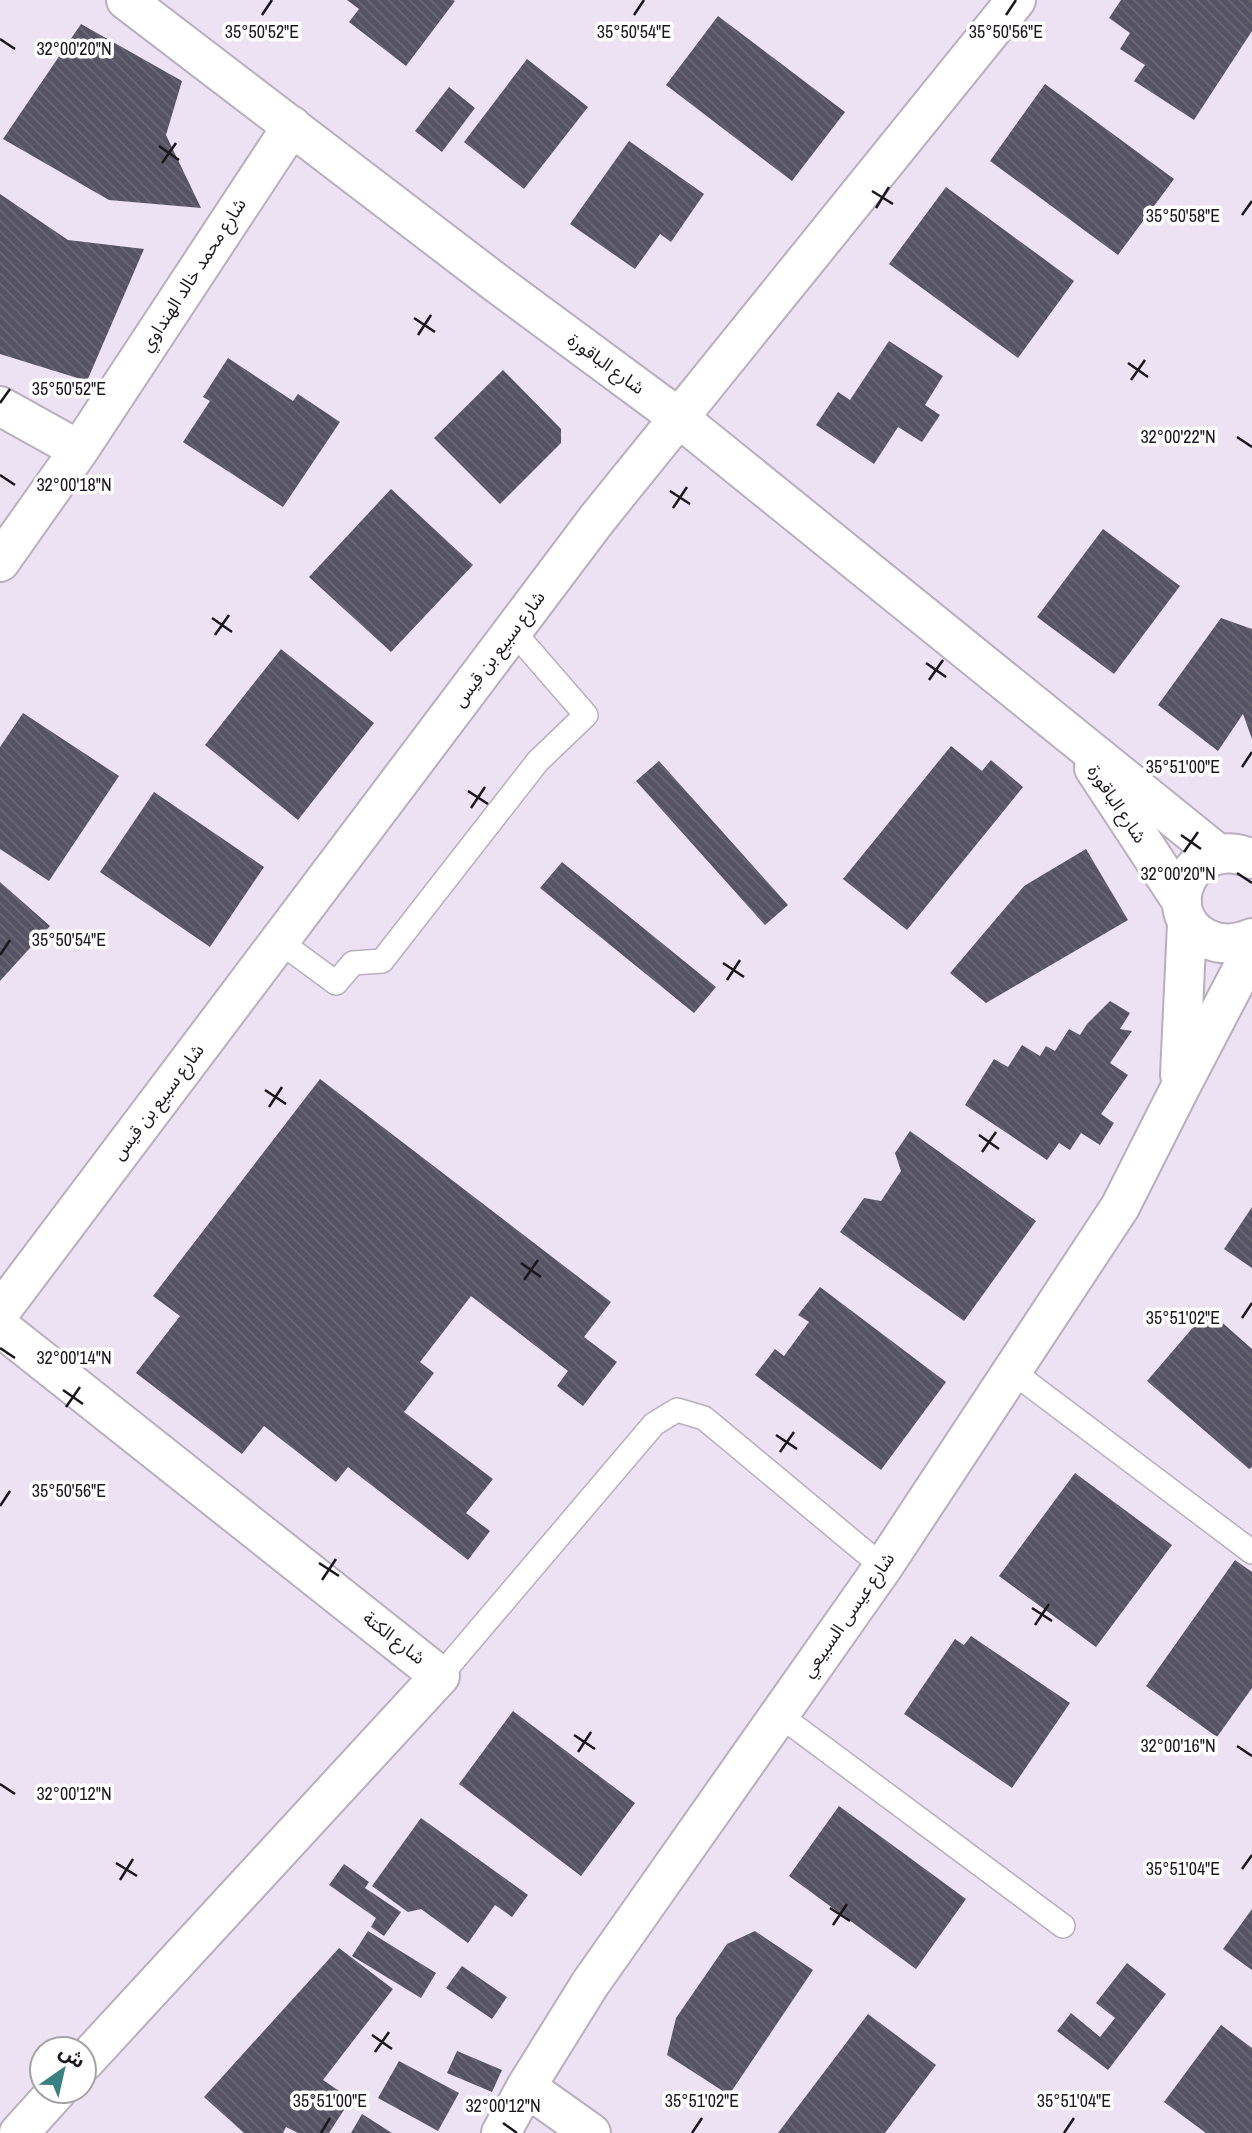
<svg xmlns="http://www.w3.org/2000/svg" width="1252" height="2133" font-family="'Archivo Narrow','Noto Sans Arabic',sans-serif">
<defs>
<pattern id="building-back-hatch" width="6" height="6" patternUnits="userSpaceOnUse" patternTransform="scale(1.75)"><rect width="6" height="6" fill="#565464"/><path d="M-1 5l2 2M0 0l6 6M5-1l2 2" fill="none" stroke="#6a6875"/></pattern>
</defs>
<rect width="100%" height="100%" fill="#ede2f3"/>
<path fill="url(#building-back-hatch)" d="M347,0H453L455,1L406,66L349,22L359,9Z
M1121,0H1252V31L1194,120L1134,81L1145,65L1120,49L1130,33L1109,18Z
M718,16L845,112L792,181L666,85Z
M81,24L182,81L166,135L201,208L109,200L3,139Z
M527,59L588,107L524,189L464,142Z
M1045,84L1174,179L1118,255L990,161Z
M449,87L475,108L442,152L415,131Z
M629,141L704,194L671,242L660,234L635,269L570,224Z
M946,187L1074,281L1018,358L889,264Z
M0,194L68,240L144,249L87,381L0,354Z
M889,341L943,376L925,405L940,415L922,442L898,427L874,464L816,425L838,392L850,400Z
M228,358L293,401L298,394L340,422L283,507L183,442L210,401L203,397Z
M503,370L561,429V443L500,504L434,438Z
M391,489L473,565L391,652L309,577Z
M1103,529L1180,586L1114,674L1037,617Z
M1221,618L1252,629V739L1243,714L1218,751L1158,705Z
M281,649L374,723L298,820L205,745Z
M23,713L119,776L49,881L0,849V747Z
M951,746L982,771L991,760L1023,787L907,930L843,879Z
M659,761L788,905L765,925L636,781Z
M154,792L264,867L210,947L100,872Z
M1086,849L1128,920L986,1003L950,973L1024,886Z
M562,862L716,987L694,1013L540,888Z
M0,882L50,926L0,981Z
M1110,1001L1130,1013L1120,1029L1132,1031L1110,1063L1128,1075L1101,1114L1114,1123L1100,1145L1081,1133L1070,1150L1059,1143L1047,1160L965,1105L994,1059L1008,1067L1022,1045L1040,1056L1046,1046L1055,1051L1069,1029L1080,1035L1087,1024Z
M320,1079L611,1302L584,1337L617,1362L583,1406L557,1386L568,1371L471,1296L420,1362L434,1373L404,1412L493,1479L466,1513L490,1531L468,1560L348,1467L336,1482L264,1426L242,1454L136,1373L180,1316L153,1296Z
M910,1131L1036,1221L964,1321L840,1232L864,1198L881,1201L901,1171L895,1153Z
M1252,1207V1268L1224,1249Z
M820,1287L946,1382L881,1470L755,1375L775,1349L784,1356L809,1322L798,1315Z
M1208,1310L1252,1349V1467L1249,1469L1147,1381Z
M1075,1473L1172,1545L1096,1647L999,1576Z
M1235,1560L1252,1572V1688L1217,1737L1146,1686Z
M971,1636L1070,1703L1012,1788L904,1714L955,1639L964,1645Z
M513,1711L635,1803L581,1876L459,1784Z
M839,1806L966,1899L916,1969L789,1876Z
M421,1818L528,1895L512,1917L495,1905L468,1943L421,1909L408,1912L372,1886Z
M344,1864L369,1882L365,1888L401,1912L384,1936L371,1927L376,1918L329,1885Z
M1252,1909V1970L1223,1949Z
M368,1931L436,1973L421,1998L352,1956Z
M755,1931L813,1970L729,2095L667,2055L676,2018L727,1944Z
M339,1948L393,1989L323,2080L351,2099L329,2133H298L286,2127L283,2133H244L204,2097Z
M1127,1963L1166,1994L1108,2070L1057,2031L1071,2013L1100,2037L1115,2018L1096,2003Z
M462,1966L507,1997L492,2019L446,1988Z
M868,2014L936,2065L885,2133H778Z
M1221,2025L1252,2048V2133H1206L1164,2102Z
M457,2051L502,2070L492,2092L447,2073Z
M399,2061L459,2093L438,2131L378,2098Z
M362,2114L392,2133H351Z"/>
<g fill="none" stroke-linecap="round" stroke-linejoin="round">
<g stroke="#b9aebe" stroke-width="26">
<path id="service" d="M279,941L336,983L353,963L382,961L538,761L586,715L513,631
M1013,1372L1252,1552
M440,1676L654,1424L677,1410L704,1418L883,1567
M778,1714L1063,1926"/>
</g>
<g stroke="#b9aebe" stroke-width="42">
<path id="minor" d="M126,0L495,282L679,418L1217,853
M0,406L79,450
M0,562L79,450L292,126
M1094,768L1182,902
M1252,859C1194,832 1154,910 1205,938C1221,946 1236,945 1252,938
M1180,1075L1187,924
M0,1312L597,519L1016,0
M0,1327L440,1676L84,2062
M526,2087L591,2133
M19,2133L57,2091
M501,2133L526,2087L590,1984L883,1567L1120,1207L1180,1088L1252,950"/>
</g>
<use href="#service" stroke="#fff" stroke-width="23"/>
<use href="#minor" stroke="#fff" stroke-width="38"/>
</g>
<path fill="none" stroke="#1b171d" stroke-width="2.5" d="M262,15L272,0M634,15L644,0M1006,15L1016,0M0,39L15,49M159,146L179,160M162,163L176,143M872,191L893,204M876,208L889,187M1242,215L1252,201M414,318L435,332M418,335L431,315M1128,363L1148,377M1131,380L1145,360M0,403L10,389M1237,437L1252,447M0,475L15,485M670,491L690,504M673,508L687,487M212,618L232,632M215,635L229,615M926,663L946,677M929,680L943,660M1242,767L1252,752M468,791L488,804M471,808L485,787M1181,835L1201,849M1184,852L1198,832M1237,873L1252,883M0,955L10,940M723,963L744,977M727,980L740,960M265,1090L286,1104M269,1107L282,1087M979,1135L999,1149M982,1152L996,1132M521,1263L541,1277M524,1280L538,1260M1242,1318L1252,1303M0,1348L15,1358M63,1390L83,1404M66,1407L80,1387M776,1435L797,1449M780,1452L794,1432M0,1506L10,1491M319,1563L339,1576M322,1580L336,1559M1032,1608L1052,1621M1035,1625L1049,1604M574,1735L595,1749M1237,1746L1252,1756M578,1752L591,1732M0,1784L15,1794M116,1863L137,1876M1242,1869L1252,1855M120,1880L133,1859M830,1908L850,1921M833,1925L847,1904M372,2035L392,2049M375,2052L389,2032M503,2123L517,2133M321,2133L330,2118M692,2133L702,2118M1064,2133L1074,2118"/>
<g text-anchor="middle" stroke-width="7" stroke-linejoin="round" paint-order="stroke">
<g font-size="18" fill="#1b171d" stroke="#fff">
<text transform="translate(193 275) rotate(-57)" y="6">شارع محمد خالد الهنداوي</text>
<text transform="translate(606 364) rotate(36)" y="6">شارع الباقورة</text>
<text transform="translate(499 649) rotate(-53)" y="6">شارع سبيع بن قيس</text>
<text transform="translate(1117 804) rotate(56)" y="6">شارع الباقورة</text>
<text transform="translate(158 1102) rotate(-53)" y="6">شارع سبيع بن قيس</text>
<text transform="translate(848 1615) rotate(-55)" y="6">شارع عيسى السبيعي</text>
<text transform="translate(394 1638) rotate(38)" y="6">شارع الكتة</text>
</g>
</g>
<g font-size="18" text-anchor="middle" fill="#1b171d" stroke="#fff" stroke-width="7" stroke-linejoin="round" paint-order="stroke">
<text x="262" y="38">35°50'52"E</text>
<text x="634" y="38">35°50'54"E</text>
<text x="1006" y="38">35°50'56"E</text>
<text x="74" y="55">32°00'20"N</text>
<text x="1183" y="222">35°50'58"E</text>
<text x="69" y="395">35°50'52"E</text>
<text x="1178" y="443">32°00'22"N</text>
<text x="74" y="491">32°00'18"N</text>
<text x="1183" y="773">35°51'00"E</text>
<text x="1178" y="880">32°00'20"N</text>
<text x="69" y="946">35°50'54"E</text>
<text x="1183" y="1324">35°51'02"E</text>
<text x="74" y="1364">32°00'14"N</text>
<text x="69" y="1497">35°50'56"E</text>
<text x="1178" y="1752">32°00'16"N</text>
<text x="74" y="1800">32°00'12"N</text>
<text x="1183" y="1875">35°51'04"E</text>
<text x="330" y="2107">35°51'00"E</text>
<text x="702" y="2107">35°51'02"E</text>
<text x="1074" y="2107">35°51'04"E</text>
<text x="503" y="2112">32°00'12"N</text>
</g>
<g transform="translate(63 2070) rotate(34)"><circle r="33" fill="#ffffff" stroke="#a4a2a5" stroke-width="2"/>
<path d="M0-5L12 26L0 18L-12 26Z" fill="#398181"/>
<text y="-10" font-size="19" font-weight="bold" text-anchor="middle" fill="#1b171d">ش</text>
</g>
</svg>
